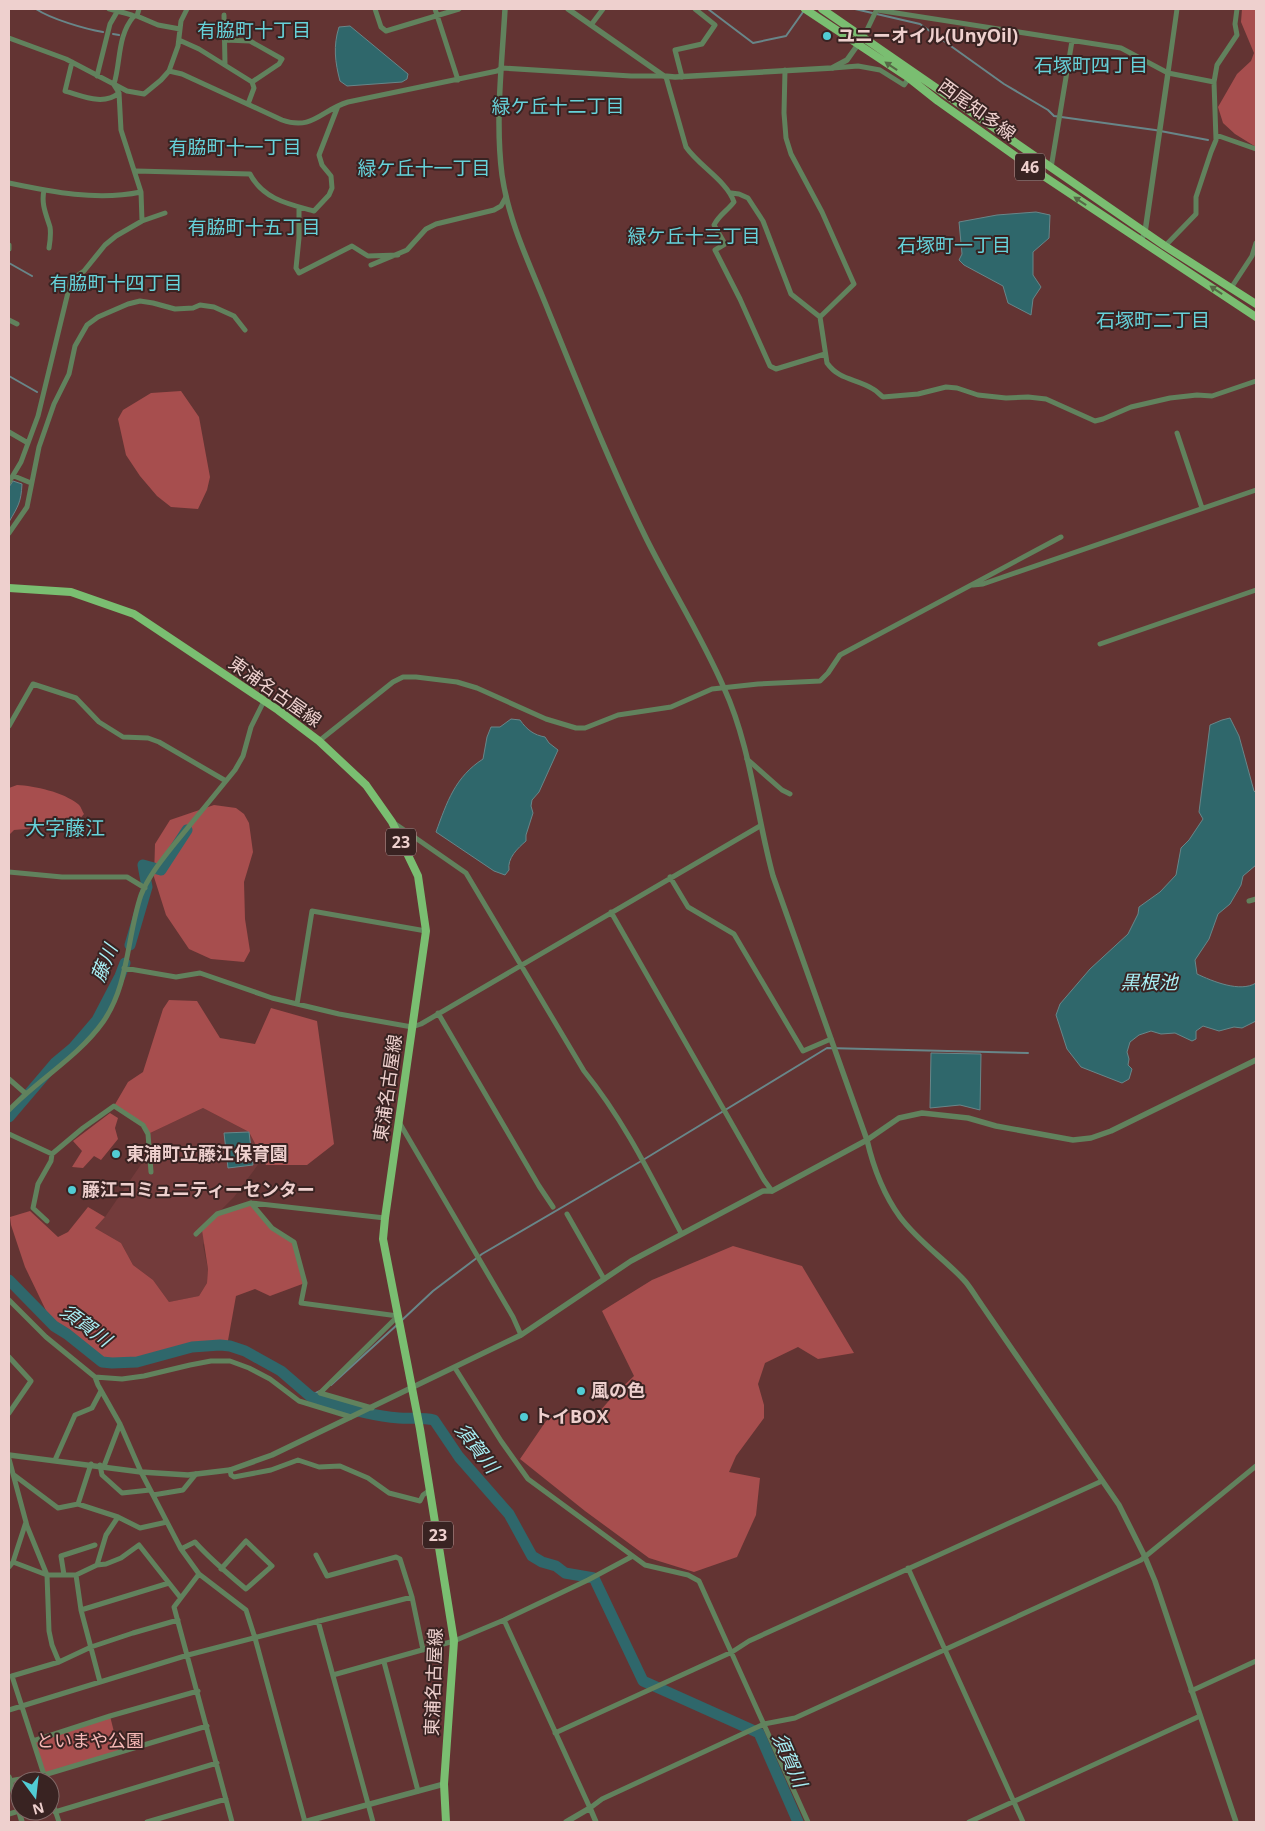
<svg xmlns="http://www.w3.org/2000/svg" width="1265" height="1831" font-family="'Open Sans','Noto Sans JP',sans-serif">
<rect width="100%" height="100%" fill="#633433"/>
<path fill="#733b3b" d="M203,1108L249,1132L263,1158L234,1197L217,1214L203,1245L208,1269L207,1283L199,1296L169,1302L153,1280L133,1265L121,1243L95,1228L105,1217L142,1163L148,1134Z"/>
<path fill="#a74e4e" d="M1242,9H1256V147L1235,134L1223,123L1218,107L1237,74L1251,61L1254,53L1241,22Z
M181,391L199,417L210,477L207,490L198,509L171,507L157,496L140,476L126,455L118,419L123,410L151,393Z
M17,785C35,786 63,792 78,804C81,806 82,811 84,814L77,822L71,825L14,830L9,835V788Z
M214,805L236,808L244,814L249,823L253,852L244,882L245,919L250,951L244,962L211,959L189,949L166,915L154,877L155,844L170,820Z
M169,1000L197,1001L220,1038L255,1044L271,1008L317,1021L334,1144L307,1165H266L249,1132L203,1108L148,1134L143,1125L114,1106L128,1082L143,1072L163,1009Z
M110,1113L118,1118L115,1128L118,1139L101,1160L94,1156L83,1168L72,1167L82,1151L73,1141Z
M251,1203L272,1228L293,1241L305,1283L270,1296L255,1289L236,1296L227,1346H202L177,1351L138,1362L98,1359L53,1325L25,1267L11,1225L10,1217L30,1211L58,1237L68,1232L88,1207L105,1217L95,1228L121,1243L133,1265L153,1280L169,1302L199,1296L207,1283L208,1269L202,1230L217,1214Z
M733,1246L802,1266L854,1353L818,1359L798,1347L765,1363L758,1384L764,1405V1418L736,1456L729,1472L760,1478L756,1515L737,1557L694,1572L649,1558L585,1511L520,1459L546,1421L563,1411L592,1420L614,1395L634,1376L602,1311L652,1280Z
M110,1716L119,1752L44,1775L33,1741Z"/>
<path fill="#2f676b" stroke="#688689" d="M350,26L408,74L407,79L402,82L347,86L340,81C335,62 333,46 339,27Z
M1036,212L1050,215L1049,238L1033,252V275L1041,287L1033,299L1031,315L1008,303L1003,286L964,265L959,260L962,254L959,222L997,215Z
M13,481L22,484C21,503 18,506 9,522V487Z
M1230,718L1239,736L1254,791L1256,793V865L1243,876L1241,885L1237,892L1230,904L1218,914L1209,939L1195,960L1197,974C1212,981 1240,993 1256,983V1021L1242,1028L1234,1027L1219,1031L1203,1026L1196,1031V1039L1192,1041L1175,1033L1161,1034L1151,1031L1139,1035L1130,1042L1127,1052L1129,1059L1128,1065L1132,1069L1129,1079L1122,1083L1081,1067L1067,1049L1056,1015L1060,1004L1090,969L1128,934L1138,914L1139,907L1160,892L1176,875L1181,848L1189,840L1203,819L1199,812L1210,725L1222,720Z
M511,719L520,720C527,730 534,735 545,737L549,743L558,750L539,792L532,800L531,806L533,813L526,835V841C518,848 507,858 509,870L505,875L494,871L436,832C447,802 455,777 483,759L487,737L491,727H500Z
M931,1053L981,1054L980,1110L960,1105L930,1108Z
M249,1132L253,1165L228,1168L224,1133Z"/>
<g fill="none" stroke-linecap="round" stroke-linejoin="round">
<path stroke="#688689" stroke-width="2" d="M36,9C51,19 85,29 103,32
M708,9L753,43L786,36L803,12
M855,9L920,24L1004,84L1048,110L1054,116L1155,130L1208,140
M113,34L119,35
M9,263L32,276
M9,376L37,392
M401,1321L433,1291L482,1254L643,1160L827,1048L1028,1053
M331,1385L398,1324
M310,1396L320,1391"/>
<path stroke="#2f676b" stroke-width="11" d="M130,945L147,887L143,865L161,870L187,830
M9,1117L55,1063L73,1048L97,1020L120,976L125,963
M9,1280L54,1326L67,1334L102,1362L112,1363L137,1362L192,1347L220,1345L230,1346L245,1351L281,1371L310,1396L319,1400C344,1408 372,1416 399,1418C411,1419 422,1417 434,1420L459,1457L509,1514L532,1556L542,1562L556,1566L565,1573L594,1578L643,1681L759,1733L798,1822"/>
<path stroke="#61825d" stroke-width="5" d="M109,9C118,12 125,12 134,16
M375,9L381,27L386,31L459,9
M435,9L458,80
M877,10L1121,48L1168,73L1214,82
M224,15L225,64
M137,16L158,25L180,29
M591,25L603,9
M864,36L877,9
M9,38L66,59L127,91L144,94L161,80L169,71L178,46L181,21L187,9
M179,40L199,49L252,82
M225,40L250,41L282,59L279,64L252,82L254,88L248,104
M72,62L65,91C83,96 103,106 119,93
M833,68L858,66L880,70L904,85L909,78
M785,70L784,113L786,138L791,154L822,212L854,284L820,317
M169,71L182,74L282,120C313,131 321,110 348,102L497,71L502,68L631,76H664
M1168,73L1177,9
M97,76L110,24L117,12
M666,77L686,147C699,166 727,181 734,202C727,211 719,215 714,225L725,244L715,250L740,299L770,366L776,369L825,354
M682,77L675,50L702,44L715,25L695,9
M114,84C121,61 117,36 134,16H137L139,9
M114,85L119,93L121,130L141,192L142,221
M1216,135L1256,149
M1051,168L1072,41
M136,171L250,174C263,199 288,204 314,211L329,195L332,188L331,176L322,165L319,155L338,106
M9,183C52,192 97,201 141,192
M44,190C41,204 46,214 50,227C51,233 50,242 49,248
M731,193L739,194L748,198L763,221L791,294L820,317L827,363C840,381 856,378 873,389C877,391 880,395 883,397L918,394L946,387L957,388L978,395L1006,398L1028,397L1046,399L1095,421L1103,419L1131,407L1170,398L1197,395L1212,396L1256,381
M299,207V238L296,268L299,273L352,246L368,256L398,255
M9,245V249
M1165,246L1196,214V197L1211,152L1216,140L1214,82L1217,65L1237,35L1235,24L1237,9
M371,265L407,250L426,229L436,224L494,210L501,206L506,197
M1231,288L1252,256L1256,243
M9,320L17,324
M9,432L28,443
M1177,433L1202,508
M14,476L31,483
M9,482L21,462L38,416L71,280L84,271L105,245L116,236L142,221L165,213
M9,533L27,507L39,447L54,404L69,374L75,346L87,325L98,317L128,304L140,301L153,303L175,309L193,308L200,305L214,307L234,316L245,330
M973,585L983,584L1256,490
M1100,644L1256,590
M9,726L33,684L76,698L99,722L123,737L148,738L159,742L226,781
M319,741L393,682L403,677H416L457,682L477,688L546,719L576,728H585L618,715L671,707L712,689L758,684L820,681L828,673L840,655L1061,537
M747,759L782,790L790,794
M394,823L466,873L584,1071C624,1120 652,1178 681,1233
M9,872L62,877H127L145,888
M670,877L688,907L734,934L803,1051L831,1039
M1249,901L1256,899
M611,912L764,1180L772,1191
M124,968L176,977L200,973L272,998L339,1014L412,1027L421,1024L760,826
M297,1004L312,911L426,931
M438,1013L539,1186L553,1207
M9,1079L25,1093
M9,1110C39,1079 78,1057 103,1022C129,985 127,936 141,895C148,877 161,861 172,847C193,821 214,796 235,770L243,756L251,727L264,701
M399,1122L513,1317L521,1335
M9,1134L52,1154L83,1128L114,1106L143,1125L148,1134L151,1172
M251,1203L272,1228L294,1242L305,1283L301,1303L398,1316
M567,1214L604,1279
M47,1221L33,1208L38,1184L51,1161L52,1154
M196,1234L217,1214L251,1203L385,1218
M9,1300L46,1337L95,1377L122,1379L144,1376L190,1365L211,1361H230L249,1368L270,1379L299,1401L351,1417
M9,1357L31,1381L9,1413
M455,1368L501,1441L528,1479L645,1565L688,1575L699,1581L808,1822
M95,1377L98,1385L120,1424L141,1472L181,1549L199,1574L246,1610L255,1638L305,1822
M372,1408L320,1393L398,1316
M9,1459L27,1526L47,1575L49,1631L52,1645L59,1662
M55,1460L75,1415L92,1408L101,1391
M100,1465L102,1475L122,1493L150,1490
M104,1466L120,1424
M230,1470L231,1475L234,1477L271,1470L298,1460L319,1467L340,1466L368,1478L389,1493L420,1501L423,1495L430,1490
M14,1475L58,1508L78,1504L118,1517L140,1528L167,1522
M153,1495L183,1490L196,1474
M78,1504L91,1464
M181,1549L195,1542C211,1560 228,1574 246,1589L272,1566L246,1541L221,1569
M316,1555L327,1576L396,1557L400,1559L412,1597L423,1650
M13,1562L47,1575H76
M97,1565L106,1535L118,1517
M9,1567L13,1562L26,1522
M908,1568L1023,1822
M199,1574L174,1607L232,1822
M64,1575L61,1556L95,1545
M81,1610L169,1583
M504,1620L590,1808L602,1799L764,1724L795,1718L1141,1560L1256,1466
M318,1621L373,1822
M384,1662L418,1791
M333,1675L454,1641L504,1620L588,1580L631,1557
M100,1682L81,1610L76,1575L97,1565L106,1564L121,1558L139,1545L180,1597
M1191,1691L1256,1661
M9,1710L188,1655L412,1597
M555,1733L732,1652L749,1641L1102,1481
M33,1741L110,1716L198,1691
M9,1781L44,1775L207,1726
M46,1781L12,1676L59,1662L91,1647L133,1633L178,1620
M50,1795L59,1822
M55,1812L217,1763
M9,1814L19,1811
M147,1822L226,1799
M969,1822L1200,1716"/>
<path stroke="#61825d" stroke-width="5.5" d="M505,9C502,64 495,120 502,175C509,224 532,269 550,315C581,391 611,467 647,540C672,590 702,637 724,688C751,747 756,814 773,876L867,1140C873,1166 884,1195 900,1217C918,1241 943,1258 963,1279C970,1286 975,1296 981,1304L1119,1505L1145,1557L1155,1581L1236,1822
M568,9L664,76L675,77L832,68L847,60L864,36
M1141,241L1145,232L1168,73
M9,1455L141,1472L188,1475L230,1470L272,1455L521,1335L631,1261L763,1191H772L867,1140L899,1118L922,1113L968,1118L996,1126L1073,1140L1091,1138L1111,1131L1256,1060
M9,1777L22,1822
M304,1822L444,1784
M566,1822L590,1808L596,1822"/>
<path stroke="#7abe71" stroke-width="8" d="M805,9L909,78L938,101L1045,177L1256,317
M822,9L1165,246L1256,304
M9,588L71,592L134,614L278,710L319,741L366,785L392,822L418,876L426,931L385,1218L383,1239L420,1429L454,1641L444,1784L446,1822"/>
</g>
<defs><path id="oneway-solid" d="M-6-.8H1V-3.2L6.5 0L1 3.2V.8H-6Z" transform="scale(1.25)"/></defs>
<g fill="#566946">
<use href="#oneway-solid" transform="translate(891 66) rotate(-146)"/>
<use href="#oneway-solid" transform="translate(1080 201) rotate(-146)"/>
<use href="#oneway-solid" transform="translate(1216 290) rotate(-146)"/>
</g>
<g fill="#51ccd4" stroke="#392322" stroke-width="2">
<circle cx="827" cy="36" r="5"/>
<circle cx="116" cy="1154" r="5"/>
<circle cx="72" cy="1190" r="5"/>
<circle cx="581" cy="1391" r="5"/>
<circle cx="524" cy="1417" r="5"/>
</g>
<g text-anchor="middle" stroke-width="4" stroke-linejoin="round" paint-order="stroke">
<g fill="#392322" stroke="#b89c9a" stroke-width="1">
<rect x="1015" y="153.5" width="30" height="27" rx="4"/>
<rect x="386" y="828.5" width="30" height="27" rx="4"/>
<rect x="423" y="1521.5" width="30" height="27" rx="4"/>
</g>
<g font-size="16" font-weight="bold" fill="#eed0ce">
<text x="1030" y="173">46</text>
<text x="401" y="848">23</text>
<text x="438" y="1541">23</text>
</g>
<g font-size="18" font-weight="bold" fill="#eed0ce" stroke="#392322" text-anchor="start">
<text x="837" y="42">ユニーオイル(UnyOil)</text>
<text x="126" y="1160">東浦町立藤江保育園</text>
<text x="82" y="1196">藤江コミュニティーセンター</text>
<text x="591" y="1397">風の色</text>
<text x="534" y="1423">トイBOX</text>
</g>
<g font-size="18" fill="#eed0ce" stroke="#392322">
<text transform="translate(977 110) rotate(36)" y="6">西尾知多線</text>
<text transform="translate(275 692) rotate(35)" y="6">東浦名古屋線</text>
<text transform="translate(388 1088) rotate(-82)" y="6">東浦名古屋線</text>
<text transform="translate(434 1682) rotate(-88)" y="6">東浦名古屋線</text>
</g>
<g font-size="18" fill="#f7b9b7" stroke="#392322">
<text x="90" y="1747">といまや公園</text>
</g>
<g font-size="19" fill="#66d2da" stroke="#392322">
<text x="254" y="37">有脇町十丁目</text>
<text x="1091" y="72">石塚町四丁目</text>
<text x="558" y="113">緑ケ丘十二丁目</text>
<text x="235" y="154">有脇町十一丁目</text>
<text x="424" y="175">緑ケ丘十一丁目</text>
<text x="254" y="234">有脇町十五丁目</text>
<text x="694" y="243">緑ケ丘十三丁目</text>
<text x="954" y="252">石塚町一丁目</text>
<text x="116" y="290">有脇町十四丁目</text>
<text x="1153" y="327">石塚町二丁目</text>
</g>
<g font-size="19" font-style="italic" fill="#a8f0f6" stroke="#392322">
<text transform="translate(104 963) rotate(-68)" y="7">藤川</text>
<text x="1149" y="989">黒根池</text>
<text transform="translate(86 1325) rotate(36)" y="7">須賀川</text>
<text transform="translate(477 1448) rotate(52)" y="7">須賀川</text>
<text transform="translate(790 1760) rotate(66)" y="7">須賀川</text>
</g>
<g font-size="20" fill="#66d2da" stroke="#392322">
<text x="65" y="835">大字藤江</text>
</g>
</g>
<rect width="1265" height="1831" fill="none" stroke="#eed0ce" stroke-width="20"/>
<g transform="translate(35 1796) rotate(165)"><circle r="24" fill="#392322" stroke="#816867"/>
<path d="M0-4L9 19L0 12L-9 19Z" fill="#51ccd4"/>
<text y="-8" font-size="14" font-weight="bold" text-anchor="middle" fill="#eed0ce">N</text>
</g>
</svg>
